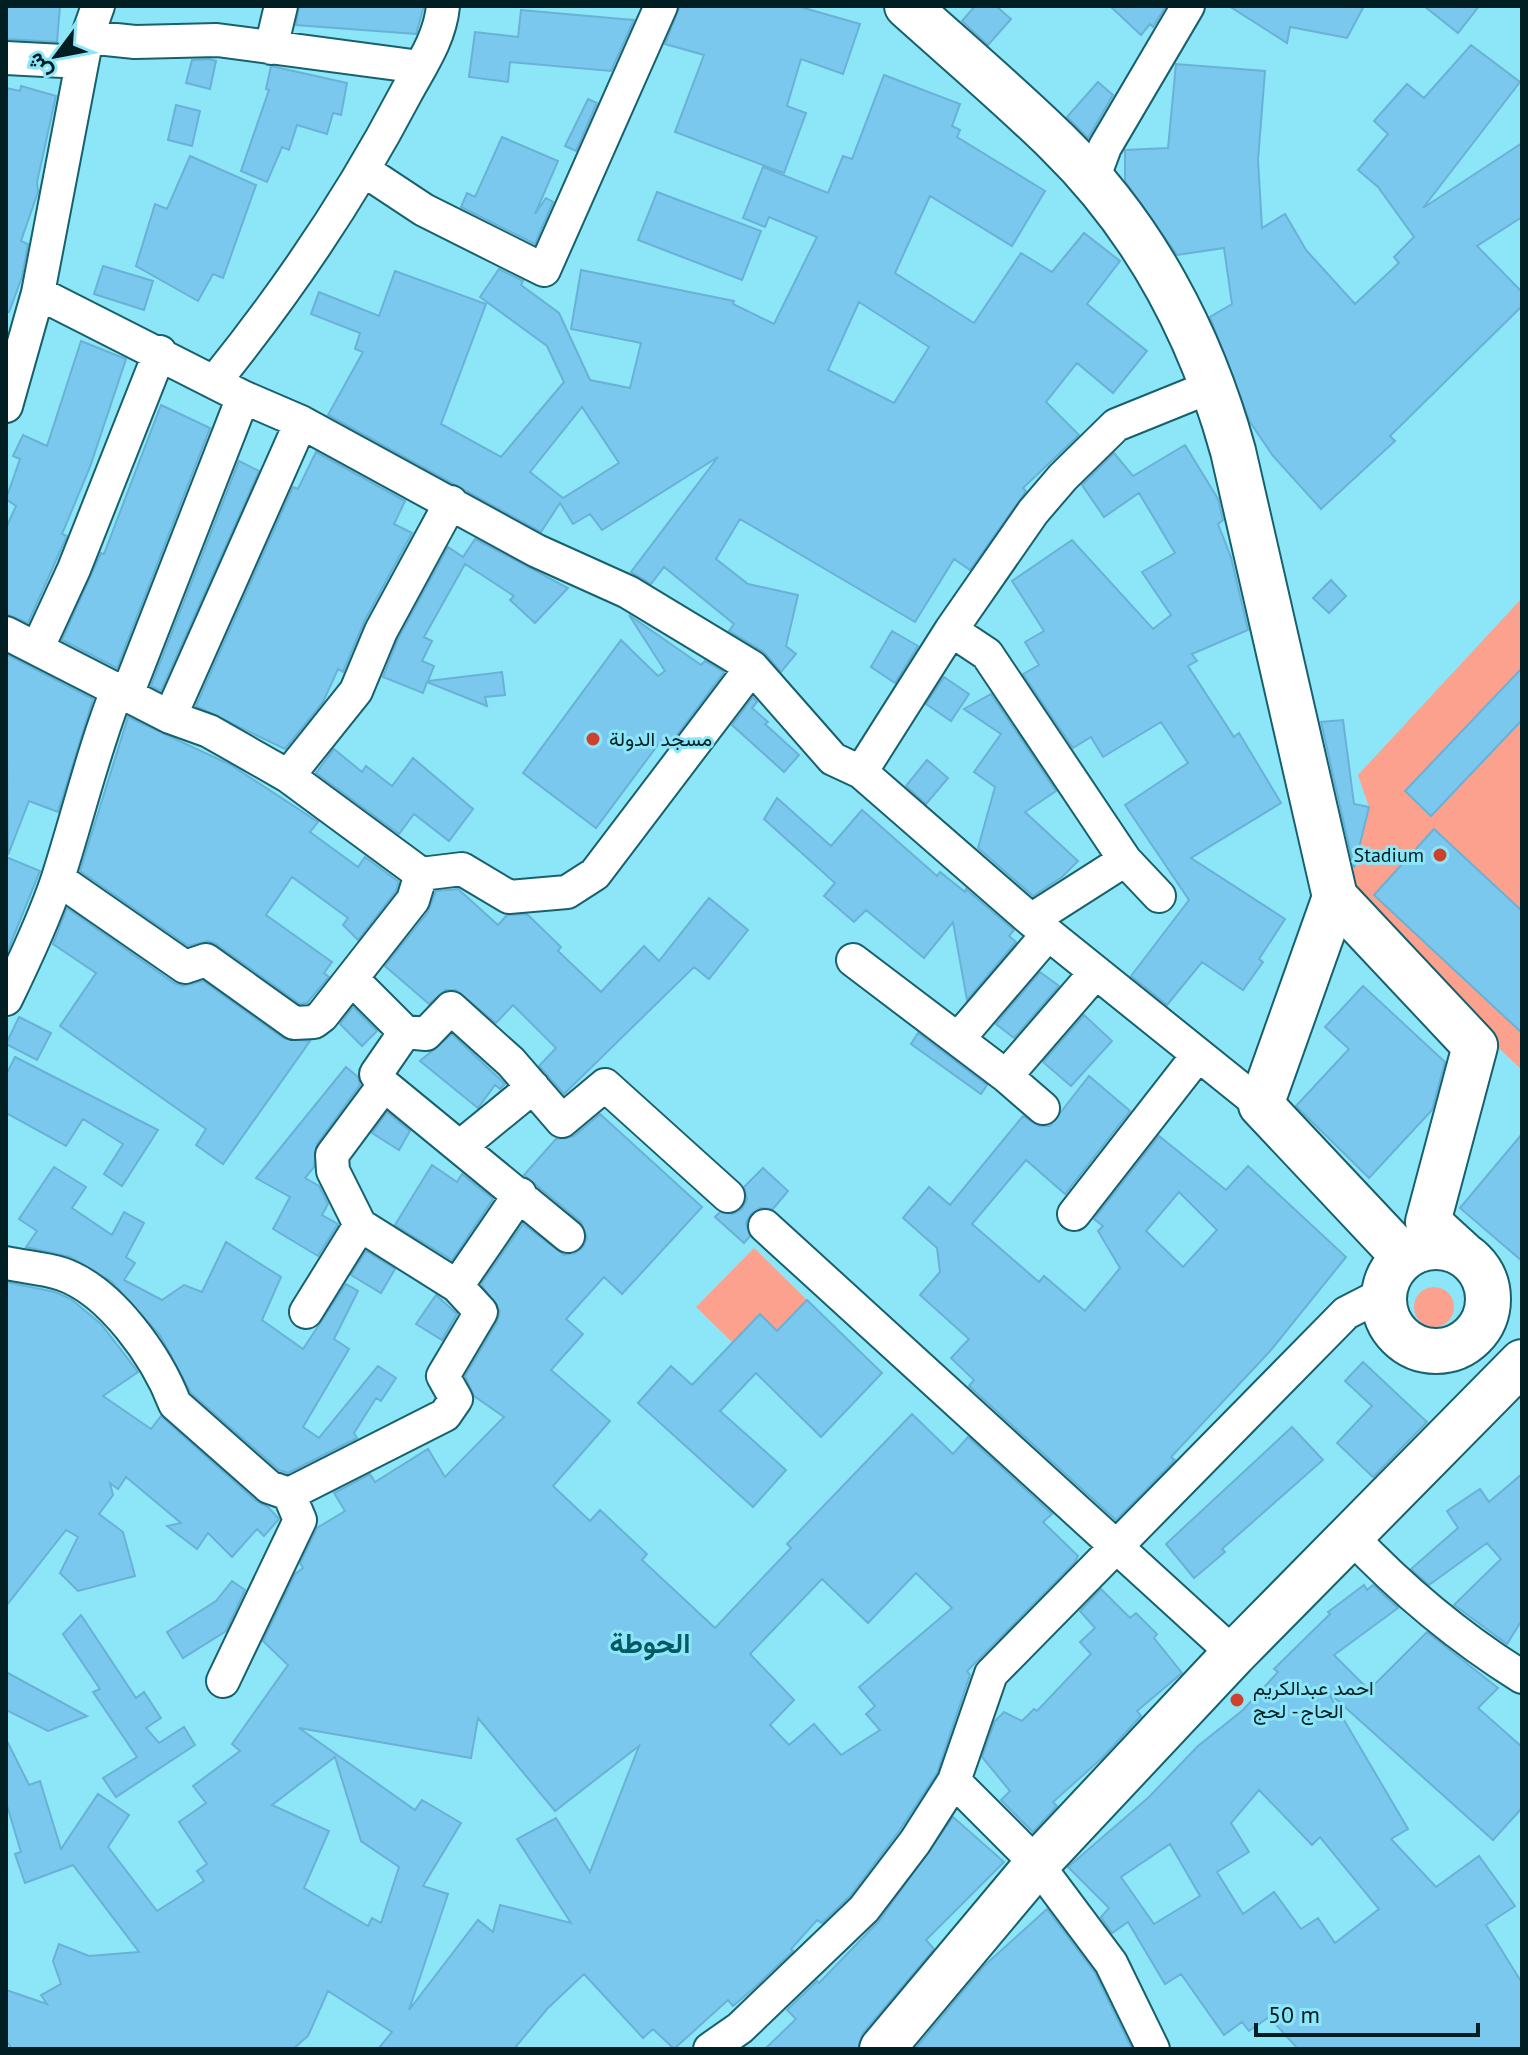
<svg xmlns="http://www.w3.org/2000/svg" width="1528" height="2055" font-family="'PT Sans',Vazirmatn,sans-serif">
<rect width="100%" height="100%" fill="#8ce6f7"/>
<path fill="#fda18f" d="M1522,598V1070L1345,903L1369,807L1358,775Z
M754,1248L807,1300L777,1331L760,1314L732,1342L696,1307Z
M1414 1307a20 20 0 1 1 40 0a20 20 0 1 1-40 0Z"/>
<path fill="#7bc8ef" stroke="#69b1d5" stroke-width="2" fill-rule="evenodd" d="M6,6H60L57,42L6,39Z
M299,6H424L416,34L296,25Z
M680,6H797L860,24L843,74L801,59L787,106L806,113L784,173L675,132L704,55L665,44Z
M975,6H996L1011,19L988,45L962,21Z
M1110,6H1166L1153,27L1150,24L1141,35Z
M1229,6H1364L1347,38L1290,27L1287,43Z
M1424,6H1479L1458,33Z
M521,10L622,19L634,20L611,71L510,62L508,82L469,77L475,32L518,37Z
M1471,45L1520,82L1423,208L1522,143V217L1477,246L1522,292V306L1390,436L1395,441L1321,509L1273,456L1250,422L1210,317L1232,304L1224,248L1177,255L1125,181V150L1168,148L1176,64L1265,71L1258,160L1262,228L1285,214L1306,250L1355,304L1399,263L1394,257L1414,237L1378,187L1358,170L1388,134L1374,121L1407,84L1424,98Z
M209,59L216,61L210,89L186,83L192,60Z
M271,66L347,83L341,115L333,113L327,134L297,125L289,150L282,147L267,182L241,171L269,90L266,89Z
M884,75L960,104L952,126L960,130L957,137L1045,191L1012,246L930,196L895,273L974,323L1021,253L1052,272L1084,233L1120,261L1087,304L1147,351L1113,393L1077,363L1046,402L1079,435L1023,488L1026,491L970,570L954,559L915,622L740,519L716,559L748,584L798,595L786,646L796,654L781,672L764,652L729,631L734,624L664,567L651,584L631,572L718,457L602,530L590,514L573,524L560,503L541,532L328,415L363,352L355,349L360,333L311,314L319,292L379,316L395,271L486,304L441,424L501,457L564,382L547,346L480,297L499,269L523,281L521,285L559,313L590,380L630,388L641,343L571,329L581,270L734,301L733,304L774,324L817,237L769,217L765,227L743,218L763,167L828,193L843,156L852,159ZM859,302L929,347L894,403L828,370ZM582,407L619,463L563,498L530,472Z
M1098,82L1113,95L1088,138L1067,117Z
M21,86L56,96L37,182L38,192L21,241L28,244L22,277L9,312H6V88L20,91Z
M588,99L597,103L576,151L565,146Z
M176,105L200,111L192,146L168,140Z
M502,137L558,161L535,214L546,198L553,202L535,244L461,207L467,193L475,197Z
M190,156L256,185L223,278L213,274L198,301L136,266L155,204L167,209Z
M657,192L761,231L742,280L638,240Z
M103,266L153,281L144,310L94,294Z
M81,341L126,359L90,467L62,534L67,536L28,623L6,614V528L16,506L6,499L20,459L13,456L23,435L47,446Z
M161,405L210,428L117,668L62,640L101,553L104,554Z
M1185,445L1218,499L1223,520L1218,524L1231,557L1248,630L1192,654L1197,661L1188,666L1234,737L1239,733L1281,803L1191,858L1285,919L1259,959L1263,962L1243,990L1202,962L1167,1005L1131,976L1189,900L1125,805L1188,763L1161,722L1103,757L1091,737L1073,748L1023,674L1039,665L1025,642L1044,631L1012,581L1072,540L1153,629L1171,615L1142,572L1175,553L1139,493L1104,517L1082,485L1114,453L1133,476Z
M316,452L405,501L394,524L412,533L364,622L343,672L338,669L323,702L285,749L196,706L293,487L298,489Z
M239,461L259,471L161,691L151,686Z
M475,539L568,588L535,623L510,600L514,596L465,564L424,637L432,641L422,661L434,666L428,681L502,672L505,695L485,697L487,706L427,682L423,693L383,677L398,639L448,547L463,557Z
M1331,580L1346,596L1329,613L1313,598Z
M629,615L701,665L705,661L724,672L668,747L660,742L596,828L523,773L621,640L658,676L665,671Z
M892,631L918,646L895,683L871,667Z
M6,654L93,699L58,812L29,801L8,855Z
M1522,668V720L1431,816L1405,791Z
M944,677L969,694L951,721L926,704Z
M991,694L1056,791L1025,812L1078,861L1062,877L1033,896L978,848L995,787L974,772L1001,734L964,709Z
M753,697L757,702L752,708L768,722L765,724L799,755L784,772L732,725Z
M128,717L231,765L318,822L310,832L358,867L365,857L399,882L396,891L358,940L343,925L348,918L292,877L266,915L332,962L324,973L329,977L307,1003L300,1004L216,944L208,941L188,946L80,871Z
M1343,720L1354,804L1369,807L1354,868L1321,722Z
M334,749L362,772L366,766L392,786L413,758L473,809L449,841L414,814L399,834L316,773Z
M927,760L948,778L926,804L906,786Z
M777,798L831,846L862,810L937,876L940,872L965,892L966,889L1014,930L1009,936L1016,942L967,1000L953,922L924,958L866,910L854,922L824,896L835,883L764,819Z
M1434,829L1522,911V1033L1374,895Z
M6,857L40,871L6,955Z
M458,889L498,925L507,915L527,914L561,947L558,951L601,992L644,946L659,961L709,898L748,930L709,979L694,967L564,1094L539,1066L556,1048L513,1005L496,1023L456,990H445L429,1004L385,966L428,912L436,891Z
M67,908L174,983L183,986L203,981L283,1038L310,1041L223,1164L196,1145L206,1129L60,1026L96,973L53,944Z
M1040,972L1059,986L1014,1038L996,1024Z
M1363,986L1445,1062L1432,1110L1369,1178L1296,1106L1349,1049L1325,1027Z
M353,1007L377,1031L362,1046L340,1024Z
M1084,1015L1112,1041L1071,1086L1043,1062Z
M19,1017L51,1033L37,1060L6,1044Z
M918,1033L987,1085L981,1094L911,1044Z
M452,1034L505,1084L500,1089L495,1085L478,1108L420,1061Z
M15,1057L158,1130L122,1186L104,1174L123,1144L83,1119L66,1146L6,1113V1075Z
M346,1067L358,1077L360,1085L317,1144L314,1167L305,1178L319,1186L328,1204L322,1215L338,1224L318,1256L273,1229L290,1197L256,1178Z
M1089,1076L1130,1111L1065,1194L1026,1160L972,1224L1039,1282L1044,1276L1085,1311L1120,1268L1098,1231L1103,1226L1094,1219L1159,1136L1226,1190L1248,1166L1346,1257L1271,1350L1171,1457L1175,1460L1116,1520L969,1386L974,1380L951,1358L969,1339L920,1295L940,1272L937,1248L903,1218L929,1187L950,1205L1023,1116L1039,1126H1050ZM1179,1192L1217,1230L1183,1267L1146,1231Z
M387,1112L410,1131L399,1150L372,1133Z
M600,1114L702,1207L622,1294L604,1277L566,1319L583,1334L551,1370L610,1421L553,1486L590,1521L600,1510L647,1554L642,1560L715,1628L791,1548L787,1544L912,1414L953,1454L968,1437L1052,1514L1043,1522L1078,1556L1075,1562L967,1671L970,1675L937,1773L899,1831L850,1896L822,1923L817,1920L791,1949L793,1951L753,1989L733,2006L728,2000L674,2049L653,2029L643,2038L584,1974L547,2009L514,2049H378L392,2032L328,1991L308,2036L293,2049H12L6,2040V1990L47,2004L41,1995L61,1984L53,1961L59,1944L89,1956L139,1952L73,1865L25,1883L15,1854L21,1852L6,1802V1739L29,1785L40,1781L61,1849L98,1794L129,1815L108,1847L157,1911L204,1881L197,1871L207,1864L179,1822L206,1803L193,1786L240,1751L232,1744L288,1665L263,1641L295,1574L303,1568L300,1563L317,1528L345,1511L334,1493L370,1474L375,1482L428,1449L445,1477L504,1417L474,1396L465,1376L497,1322L500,1311L481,1284L523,1224L564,1255L575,1253L583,1247L587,1238L581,1222L524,1175L556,1139L574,1136ZM916,1573L952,1608L859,1687L875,1706L866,1714L880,1730L841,1755L814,1724L789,1745L770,1725L794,1700L750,1654L822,1579L868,1623ZM478,1718L555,1811L639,1746L590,1872L556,1818L517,1839L571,1923L500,1905L493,1932L478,1920L409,2010L448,1894L423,1886L461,1823L422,1800L415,1810L299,1728L471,1758ZM335,1757L361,1841L399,1867L381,1923L372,1918L368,1926L304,1888L329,1831L272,1805Z
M1522,1134V1261L1460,1208Z
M432,1165L457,1182L462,1174L493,1199L452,1260L395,1225Z
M54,1167L86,1187L72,1208L112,1235L124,1212L144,1223L126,1257L135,1263L124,1280L162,1300L184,1285L202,1292L226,1242L281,1277L262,1320L303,1349L346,1284L358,1291L334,1339L349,1349L303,1427L319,1438L378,1366L396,1378L381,1401L376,1398L354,1433L357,1438L288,1473L279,1470L191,1393L160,1335L111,1281L70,1257L26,1247L37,1231L19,1219Z
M763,1168L788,1191L773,1209L760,1208L751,1214L746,1223L750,1236L744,1243L715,1217L720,1212L733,1214L742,1209L747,1199L744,1187Z
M366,1251L395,1269L381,1293L351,1275Z
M6,1282L55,1292L71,1299L101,1324L138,1372L103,1396L151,1429L161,1416L256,1501L268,1507L279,1519L264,1536L257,1529L232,1557L208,1533L197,1549L167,1526L181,1523L126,1477L118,1489L110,1483L113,1495L99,1514L123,1532L135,1576L78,1591L60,1573L78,1537L66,1530L6,1606Z
M436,1295L457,1314L442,1340L416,1324Z
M807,1300L882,1373L821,1437L756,1373L720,1411L786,1470L753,1507L638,1403L671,1366L692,1385L760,1314L777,1331Z
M1363,1362L1427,1422L1373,1477L1337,1443L1372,1406L1345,1381Z
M1292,1427L1323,1460L1222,1549L1225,1552L1194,1578L1166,1544Z
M1522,1474V1620L1507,1644L1454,1605L1501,1559L1487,1543L1429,1585L1411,1569L1458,1528L1447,1511L1480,1489L1489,1502Z
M232,1581L245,1590L226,1631L183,1658L167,1632L216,1601Z
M1364,1585L1367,1590L1373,1585L1398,1608L1334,1655L1369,1690L1427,1632L1498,1688L1478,1708L1522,1747V1808L1493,1840L1327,1691L1408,1829L1391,1839L1436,1887L1479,1856L1515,1906L1486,1925L1522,1983V2049H1298L1269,2017L1249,2031L1242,2022L1224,2035L1181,1974L1165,1984L1128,1922L1112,1933L1101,1917L1109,1908L1068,1867L1149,1797L1198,1746L1243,1710L1278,1672L1274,1669L1330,1614L1328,1612ZM1259,1790L1312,1845L1320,1837L1379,1909L1335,1943L1318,1918L1301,1929L1274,1892L1243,1914L1217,1872L1249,1852L1231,1823ZM1170,1844L1200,1896L1154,1924L1121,1877Z
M1101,1589L1130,1618L1136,1613L1157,1634L1154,1638L1182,1673L1137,1711L1141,1716L1102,1758L1053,1802L1057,1806L1033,1832L1001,1800L1010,1791L982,1757L995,1721L1004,1712L1022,1721L1034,1709L1037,1711L1091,1654L1080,1642L1095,1628L1080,1611Z
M81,1615L136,1698L144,1692L161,1718L146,1728L159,1743L184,1727L195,1745L116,1797L103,1778L137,1757L93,1692L100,1689L63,1634Z
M6,1672L87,1716L48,1731L6,1710Z
M953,1817L1004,1862L926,1940L934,1949L863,2033L858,2049H765L796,2019L787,2010L817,1981L819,1983L879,1921Z
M1047,1909L1095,1973L1132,2049H915L984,1966Z"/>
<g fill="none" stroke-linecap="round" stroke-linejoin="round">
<g stroke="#17616d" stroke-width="36">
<path id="street" d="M87,37L135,42L217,40L420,67
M271,48L281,6
M6,58L82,62
M365,171L424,210L544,270L661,6
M1092,182L1105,147L1188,6
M38,293L243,397L301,422L537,551L628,592L752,667L833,759L861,772L1031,920L1261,1105
M215,381C287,292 352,196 405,95C420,67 440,39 443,6
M6,406L38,293L87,37L98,6
M951,630L987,654L1125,860
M6,633L170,717L209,731L288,776L421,874L462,869L509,897L567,892L595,874L752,667
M38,647L74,569L160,352
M128,692L243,397
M170,717L301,422
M861,772L951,630L1033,512L1063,477L1116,425L1215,385
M288,776L356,691L381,631L451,502
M58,879L185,967L206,960L294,1023L314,1022L322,1016L413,900L421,874
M1031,920L1125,860L1159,896
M853,960L1006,1076L1096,972
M6,999C25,960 43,922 57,881C78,816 93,751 118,688
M405,1032L426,1034L451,1008L511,1062L562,1121L605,1085L728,1196
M958,1039L1048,934
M1006,1076L1043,1108
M384,1085L568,1236
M461,1146L533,1087
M1074,1214L1198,1055
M765,1226L1234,1654
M6,1263C24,1267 44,1268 62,1274C111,1291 157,1357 175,1404L269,1487L289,1494L445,1415L456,1399L443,1376L481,1312L457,1286L360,1225L333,1171L332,1155L384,1085L376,1074L405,1032L352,979
M457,1286L520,1194
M306,1312L360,1225
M1350,1535C1402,1590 1458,1637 1522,1677
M223,1681L300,1520L289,1494
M954,1781L1037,1864L1111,1963L1153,2049
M710,2049L740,2028L864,1909L915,1842L954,1781L991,1674L1346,1313L1385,1293"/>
</g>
<g stroke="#17616d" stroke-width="48">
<path id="secondary" d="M907,6C957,51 1009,95 1057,142C1144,227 1201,335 1233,451L1335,897
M1384 1299a52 52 0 1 1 104 0a52 52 0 1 1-104 0Z
M1404,1257L1261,1105L1335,897L1475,1046L1428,1222L1463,1254
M882,2049L1037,1864L1234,1654L1522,1362"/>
</g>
<use href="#street" stroke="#fff" stroke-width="32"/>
<use href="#secondary" stroke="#fff" stroke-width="44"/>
</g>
<g fill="#ce422d" stroke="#8ce6f7" stroke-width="3">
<circle cx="593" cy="739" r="8"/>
<circle cx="1440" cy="855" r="8"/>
<circle cx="1237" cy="1700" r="8"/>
</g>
<g text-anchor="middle" stroke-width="6" stroke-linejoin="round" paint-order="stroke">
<g font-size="20" fill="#011e23" stroke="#8ce6f7" text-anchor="start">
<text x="609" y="746">مسجد الدولة</text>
<text x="1424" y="862" text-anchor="end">Stadium</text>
<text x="1253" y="1695">احمد عبدالكريم<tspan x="1253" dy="23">الحاج - لحج</tspan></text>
</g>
<g font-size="28" font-weight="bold" fill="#055763" stroke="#8ce6f7">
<text x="650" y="1653">الحوطة</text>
</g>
</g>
<rect width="1528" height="2055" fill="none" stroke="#011e23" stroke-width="16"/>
<g transform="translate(56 56) rotate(238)" stroke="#8ce6f7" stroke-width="6" paint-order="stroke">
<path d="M0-6L14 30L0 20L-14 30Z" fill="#011e23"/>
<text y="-12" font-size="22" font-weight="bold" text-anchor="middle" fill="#011e23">ش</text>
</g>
<path d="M1256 2023v12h222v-12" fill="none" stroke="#011e23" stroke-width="4"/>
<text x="1268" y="2023" font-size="24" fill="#011e23" stroke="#8ce6f7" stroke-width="6" paint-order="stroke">50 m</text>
</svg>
